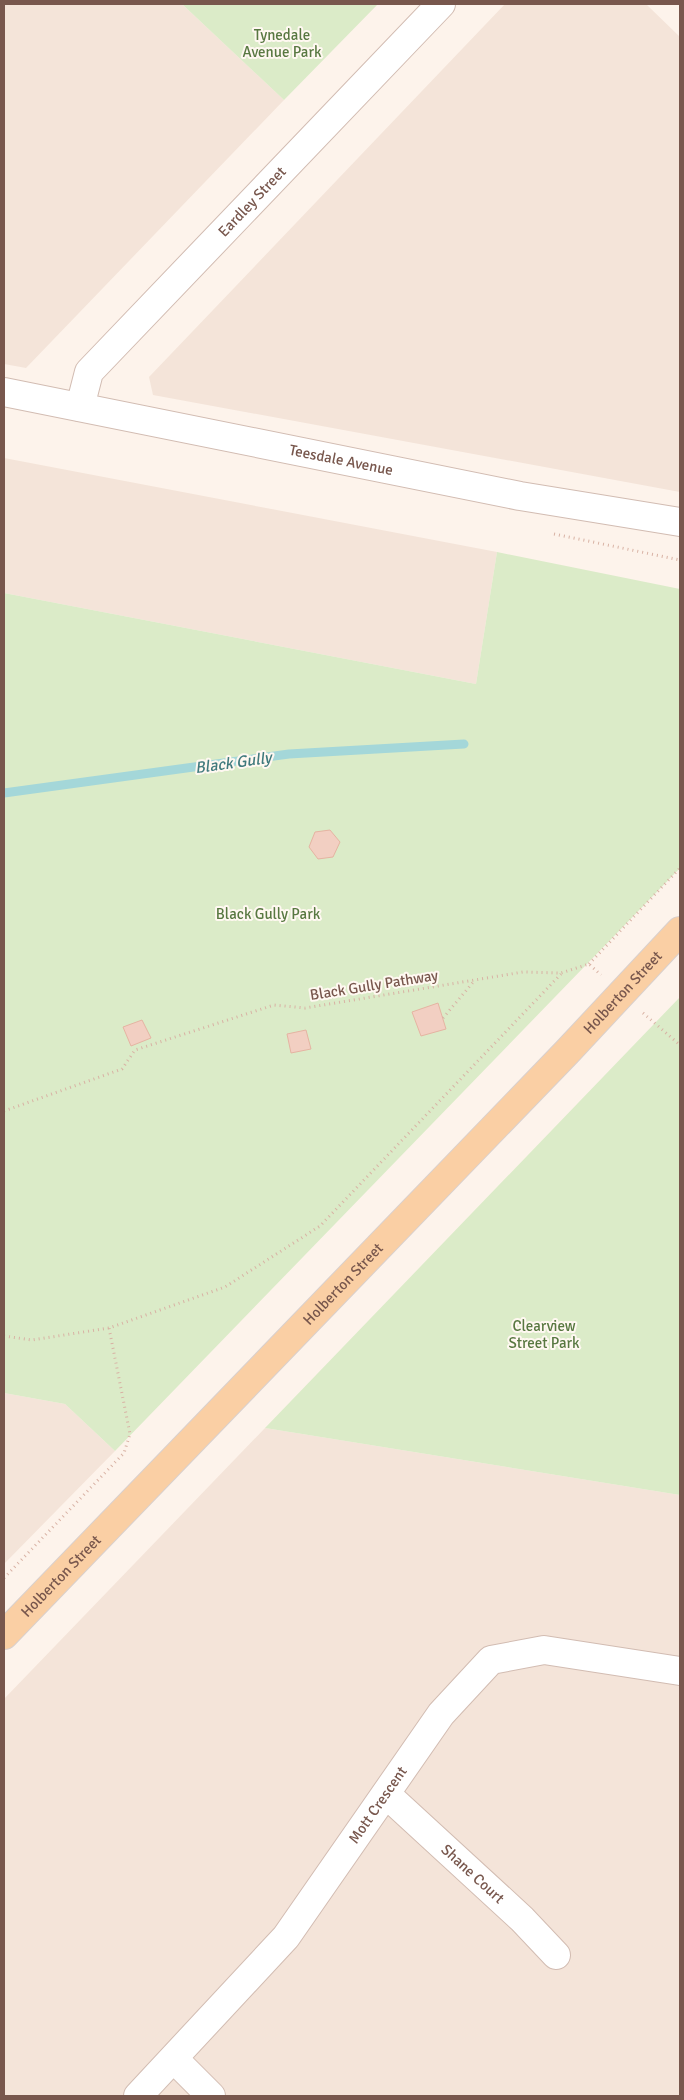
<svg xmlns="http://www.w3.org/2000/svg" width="684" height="2100" font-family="Signika,sans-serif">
<rect width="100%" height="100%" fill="#fdf3eb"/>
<path fill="#f4e4d9" d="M4,4H182L284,100L26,368L4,364Z
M505,4H646L680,37V492L153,395L149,377Z
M4,458L497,552L476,684L4,593Z
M4,1393L65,1404L115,1451L4,1564Z
M265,1428L680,1495V2096H4V1699Z"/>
<path fill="#dbebc8" d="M182,4H378L284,100Z
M497,552L680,589V868L115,1451L65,1404L4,1393V593L476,684Z
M680,997V1495L265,1428Z"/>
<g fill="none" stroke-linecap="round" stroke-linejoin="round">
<path stroke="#a4d7d9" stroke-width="9" d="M4,793L289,754L464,744"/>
</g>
<path fill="#f2cfc2" stroke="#e5b4a2" d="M330,830L340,842L333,857L318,859L309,847L315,832Z
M438,1003L446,1029L421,1036L412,1012Z
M142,1020L151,1038L131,1046L123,1027Z
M306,1030L311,1049L291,1053L287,1034Z"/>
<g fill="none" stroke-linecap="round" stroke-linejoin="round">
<g stroke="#d2bcb2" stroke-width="30">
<g id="minor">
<path id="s1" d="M4,392L520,496L680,522"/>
<path id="s2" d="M80,407L89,372L441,4"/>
<path id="s3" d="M386,1794L522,1919L556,1955"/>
<path d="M174,2059L211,2096"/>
<path id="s4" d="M138,2096L286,1937L441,1714L491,1660L544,1650L680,1671"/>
</g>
</g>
<g stroke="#d9d0cd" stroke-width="30">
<g id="major">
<path id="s5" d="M4,1635L567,1052L680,931"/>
</g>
</g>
<path stroke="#d8b2a4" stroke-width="3" stroke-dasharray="1 4" stroke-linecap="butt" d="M554,534L680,560
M589,964L680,868
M643,1013L680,1045
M443,1018L475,980
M4,1111L122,1069L135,1050L274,1005L305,1008L523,972L561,973L589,964L601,975
M4,1336L32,1340L109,1328L225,1287L320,1226L561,974
M4,1578L124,1453L130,1434L109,1328"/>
<use href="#minor" stroke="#fff" stroke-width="28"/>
<use href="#major" stroke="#facfa4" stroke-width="28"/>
</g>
<g text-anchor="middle" stroke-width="4" stroke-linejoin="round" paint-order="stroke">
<g font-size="15" fill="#587841" stroke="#fff8f1">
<text x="282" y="40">Tynedale<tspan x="282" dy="17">Avenue Park</tspan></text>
<text x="268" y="919">Black Gully Park</text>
<text x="544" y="1331">Clearview<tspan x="544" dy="17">Street Park</tspan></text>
</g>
<g font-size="15" fill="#78574d" stroke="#fff8f1">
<text dy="5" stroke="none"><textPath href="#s2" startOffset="272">Eardley Street</textPath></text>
<text dy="5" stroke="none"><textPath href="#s1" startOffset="344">Teesdale Avenue</textPath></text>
<text transform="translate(374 985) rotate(-9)" y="5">Black Gully Pathway</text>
<text dy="5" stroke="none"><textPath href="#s5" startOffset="892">Holberton Street</textPath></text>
<text dy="5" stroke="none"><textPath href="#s5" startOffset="488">Holberton Street</textPath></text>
<text dy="5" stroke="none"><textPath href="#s5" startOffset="82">Holberton Street</textPath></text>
<text dy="5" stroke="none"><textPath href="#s4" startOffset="378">Mott Crescent</textPath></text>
<text dy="5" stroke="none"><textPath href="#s3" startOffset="118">Shane Court</textPath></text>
</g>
<g font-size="16" font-style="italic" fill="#407a7d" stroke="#fff8f1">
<text transform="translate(233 762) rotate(-8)" y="6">Black Gully</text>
</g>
</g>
<rect width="684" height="2100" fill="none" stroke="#78574d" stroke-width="10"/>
</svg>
